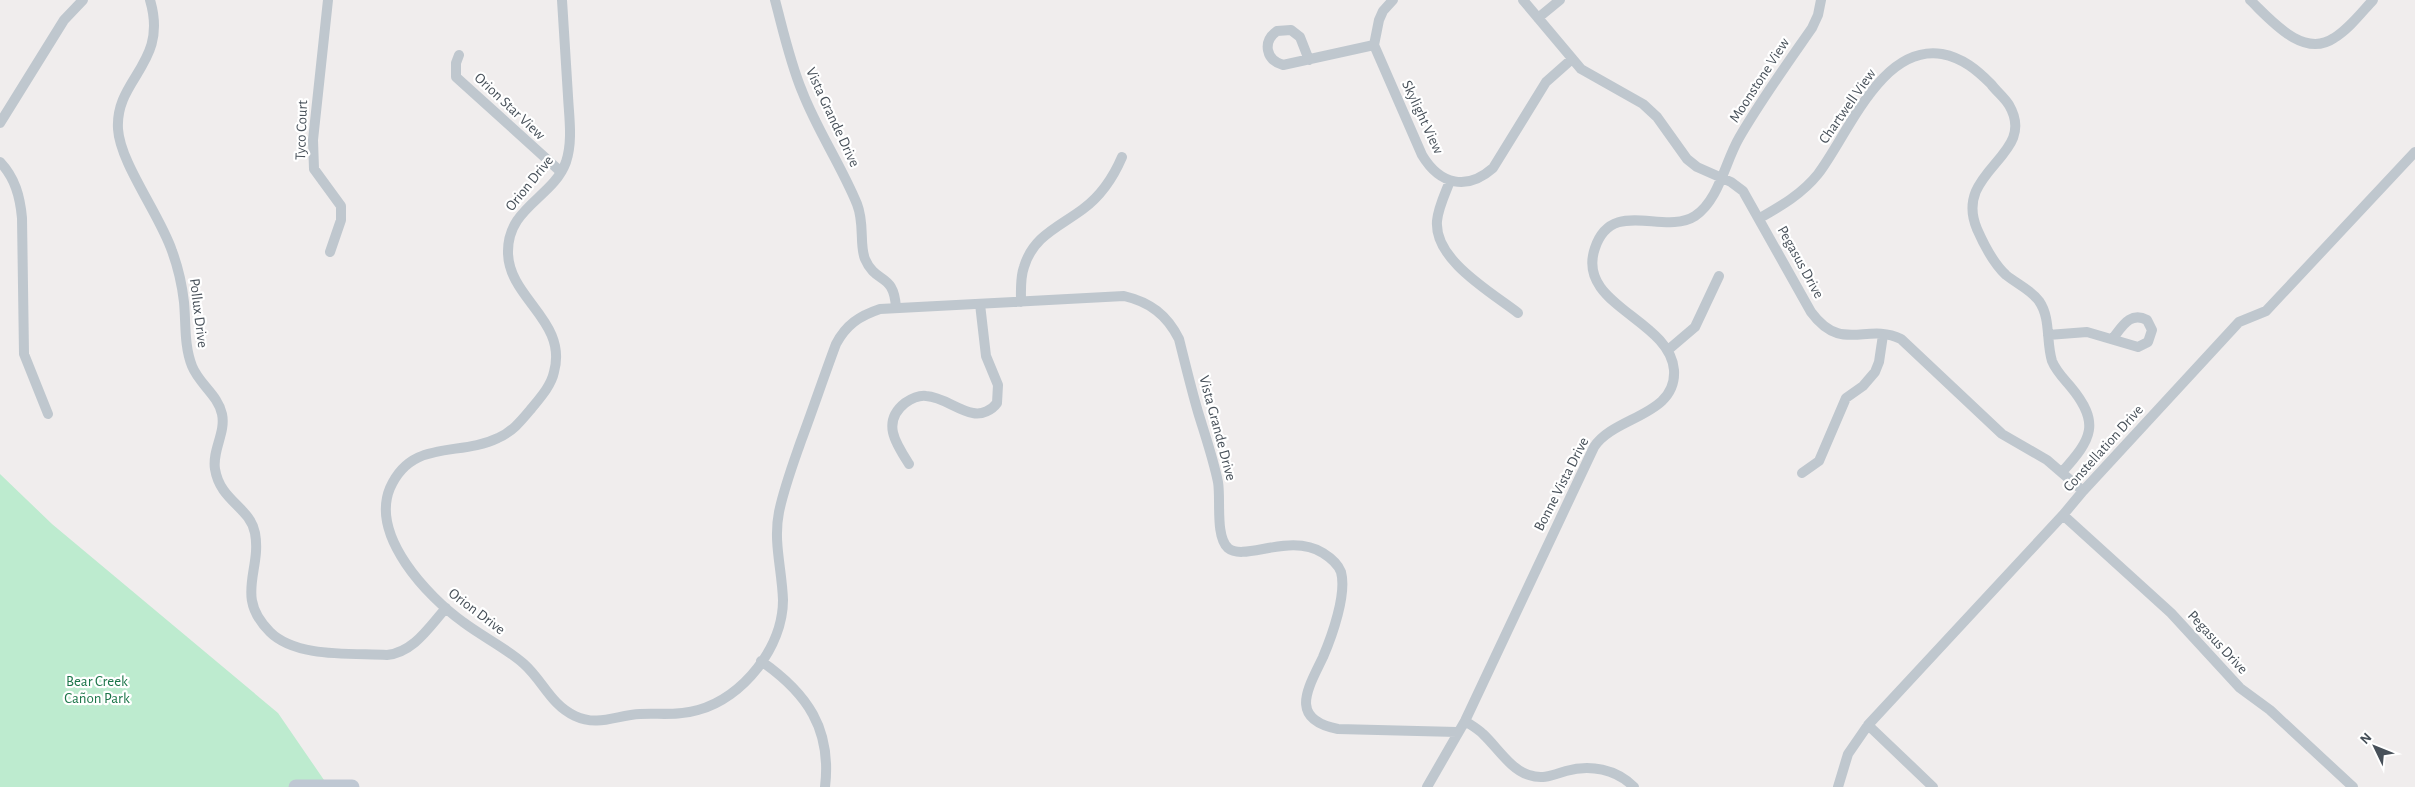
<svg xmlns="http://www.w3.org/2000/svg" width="2415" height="787" font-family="'Alegreya Sans',sans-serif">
<rect width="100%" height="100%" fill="#f0eded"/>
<path fill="#bdebcf" d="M0,474L52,524L278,713L324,780L325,787H0Z"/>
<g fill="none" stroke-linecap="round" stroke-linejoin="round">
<path stroke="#bfc7ce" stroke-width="10" d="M150,0C169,64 115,78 118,129C120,163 160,215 172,251C178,267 182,285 184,302C186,323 184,346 192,366C199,384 218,395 222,414C226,433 212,450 215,469C220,501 250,507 255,533C262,571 234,596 270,632C296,658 352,653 387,655C414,652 429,627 446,608
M328,0L313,140L314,169L341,206V220L330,252
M562,0C564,32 566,64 568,96C569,117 573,141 566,162C553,198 507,207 508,253C509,299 568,321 554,372C551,386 540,398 531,409C521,421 512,432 498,438C459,457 412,438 390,488C370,536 428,597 463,622C483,637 506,648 524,664C543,681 551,705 575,716C598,727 617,715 640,714C659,713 679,716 698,710C743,698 783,647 783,600C782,569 773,542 779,512C784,488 793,464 801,441C813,409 824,376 836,344C846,325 859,316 880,309L1124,296C1150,302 1167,315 1179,339C1185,363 1191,388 1198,412C1205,435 1213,458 1218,482C1221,499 1215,536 1228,548C1244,562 1290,532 1323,553C1331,558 1338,564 1341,572C1347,594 1332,636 1323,657C1309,687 1287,719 1338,729L1457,732
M775,0C783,30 790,62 802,91C817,130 841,165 857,204C865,224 859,244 865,259C876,285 894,272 896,308
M1393,0L1383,11L1379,20L1374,45L1422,155C1440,185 1467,191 1493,168L1546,82L1572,59
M1523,0L1581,69L1643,104L1657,117L1687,159L1697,167L1731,182L1743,191L1811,312C1842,354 1866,322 1901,339L2002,434L2047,460L2083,491
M2250,0C2271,20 2303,59 2334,38C2349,29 2361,13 2373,0
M1538,18L1560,0
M459,55L456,63V77L561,172
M1309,60L1300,37L1291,30L1277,31C1262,42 1266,60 1283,65L1374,45
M0,123L64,20L83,0
M0,162C15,178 20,196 22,218L24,354L48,414
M1450,181C1445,194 1438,208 1437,221C1434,260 1491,292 1518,313
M1760,218C1781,206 1802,194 1818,174C1848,135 1881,44 1942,54C1963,58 1977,70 1991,84C1996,91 2004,97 2009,105C2039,156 1952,170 1977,229C1984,245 1993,263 2006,275C2017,284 2030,289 2039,301C2051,318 2046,342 2052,361C2056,371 2064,379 2070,386C2101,423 2092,439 2062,472
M1021,302C1021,290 1020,278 1024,267C1033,236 1059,227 1083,209C1102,195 1113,178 1122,157
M2048,335L2087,332L2138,347L2148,342L2152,330L2147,320C2130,311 2122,327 2113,338
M1668,350L1695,327L1719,276
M909,464C896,444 881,422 905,403C911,399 918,395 926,396C943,397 957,410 973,413C982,415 992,410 997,403L998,385L986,356L980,304
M1802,473L1819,461L1846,398L1863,386L1875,372L1879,362L1883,335
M2063,515L2171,613L2240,688L2270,710L2353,787
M761,661C807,693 832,729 825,787
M1465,721C1471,725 1478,729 1483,734C1497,747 1511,770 1529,775C1543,780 1553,775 1566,771C1590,764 1616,769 1634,787
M1868,725L1933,787
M1427,787L1465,721L1594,447C1614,416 1677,416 1674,370C1670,319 1575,305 1595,248C1612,197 1664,236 1695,216C1719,200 1725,162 1739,138C1761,100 1787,64 1812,28L1818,15L1821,0
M1838,787L1848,754L1868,725L2063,515L2083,491L2239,322L2266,311L2415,152"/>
<path stroke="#bfc8d3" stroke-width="15" d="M296,787H352"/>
</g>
<g text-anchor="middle" stroke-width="4.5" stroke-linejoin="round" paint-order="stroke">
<g font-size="15" fill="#475059" stroke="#fff">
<text transform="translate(1759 80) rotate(-57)" y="5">Moonstone View</text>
<text transform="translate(510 106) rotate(43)" y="5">Orion Star View</text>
<text transform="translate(1847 106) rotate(-55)" y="5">Chartwell View</text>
<text transform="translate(833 117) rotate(65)" y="5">Vista Grande Drive</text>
<text transform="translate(1423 117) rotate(65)" y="5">Skylight View</text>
<text transform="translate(301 130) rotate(-88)" y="5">Tyco Court</text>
<text transform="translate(529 183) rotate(-51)" y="5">Orion Drive</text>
<text transform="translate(1801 262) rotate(61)" y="5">Pegasus Drive</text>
<text transform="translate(199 313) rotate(83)" y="5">Pollux Drive</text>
<text transform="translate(1218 428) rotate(75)" y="5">Vista Grande Drive</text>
<text transform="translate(2103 448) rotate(-48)" y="5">Constellation Drive</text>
<text transform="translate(1561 484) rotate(-63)" y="5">Bonne Vista Drive</text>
<text transform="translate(477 611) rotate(37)" y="5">Orion Drive</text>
<text transform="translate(2218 642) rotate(47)" y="5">Pegasus Drive</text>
</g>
<g font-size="15" fill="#1c7549" stroke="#fff">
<text x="97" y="686">Bear Creek<tspan x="97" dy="17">Cañon Park</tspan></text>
</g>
</g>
<g transform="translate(2375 747) rotate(313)" stroke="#ffffff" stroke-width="4" paint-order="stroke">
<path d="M0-4L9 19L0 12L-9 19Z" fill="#475059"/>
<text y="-8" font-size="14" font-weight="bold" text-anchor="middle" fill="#475059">N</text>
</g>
</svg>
